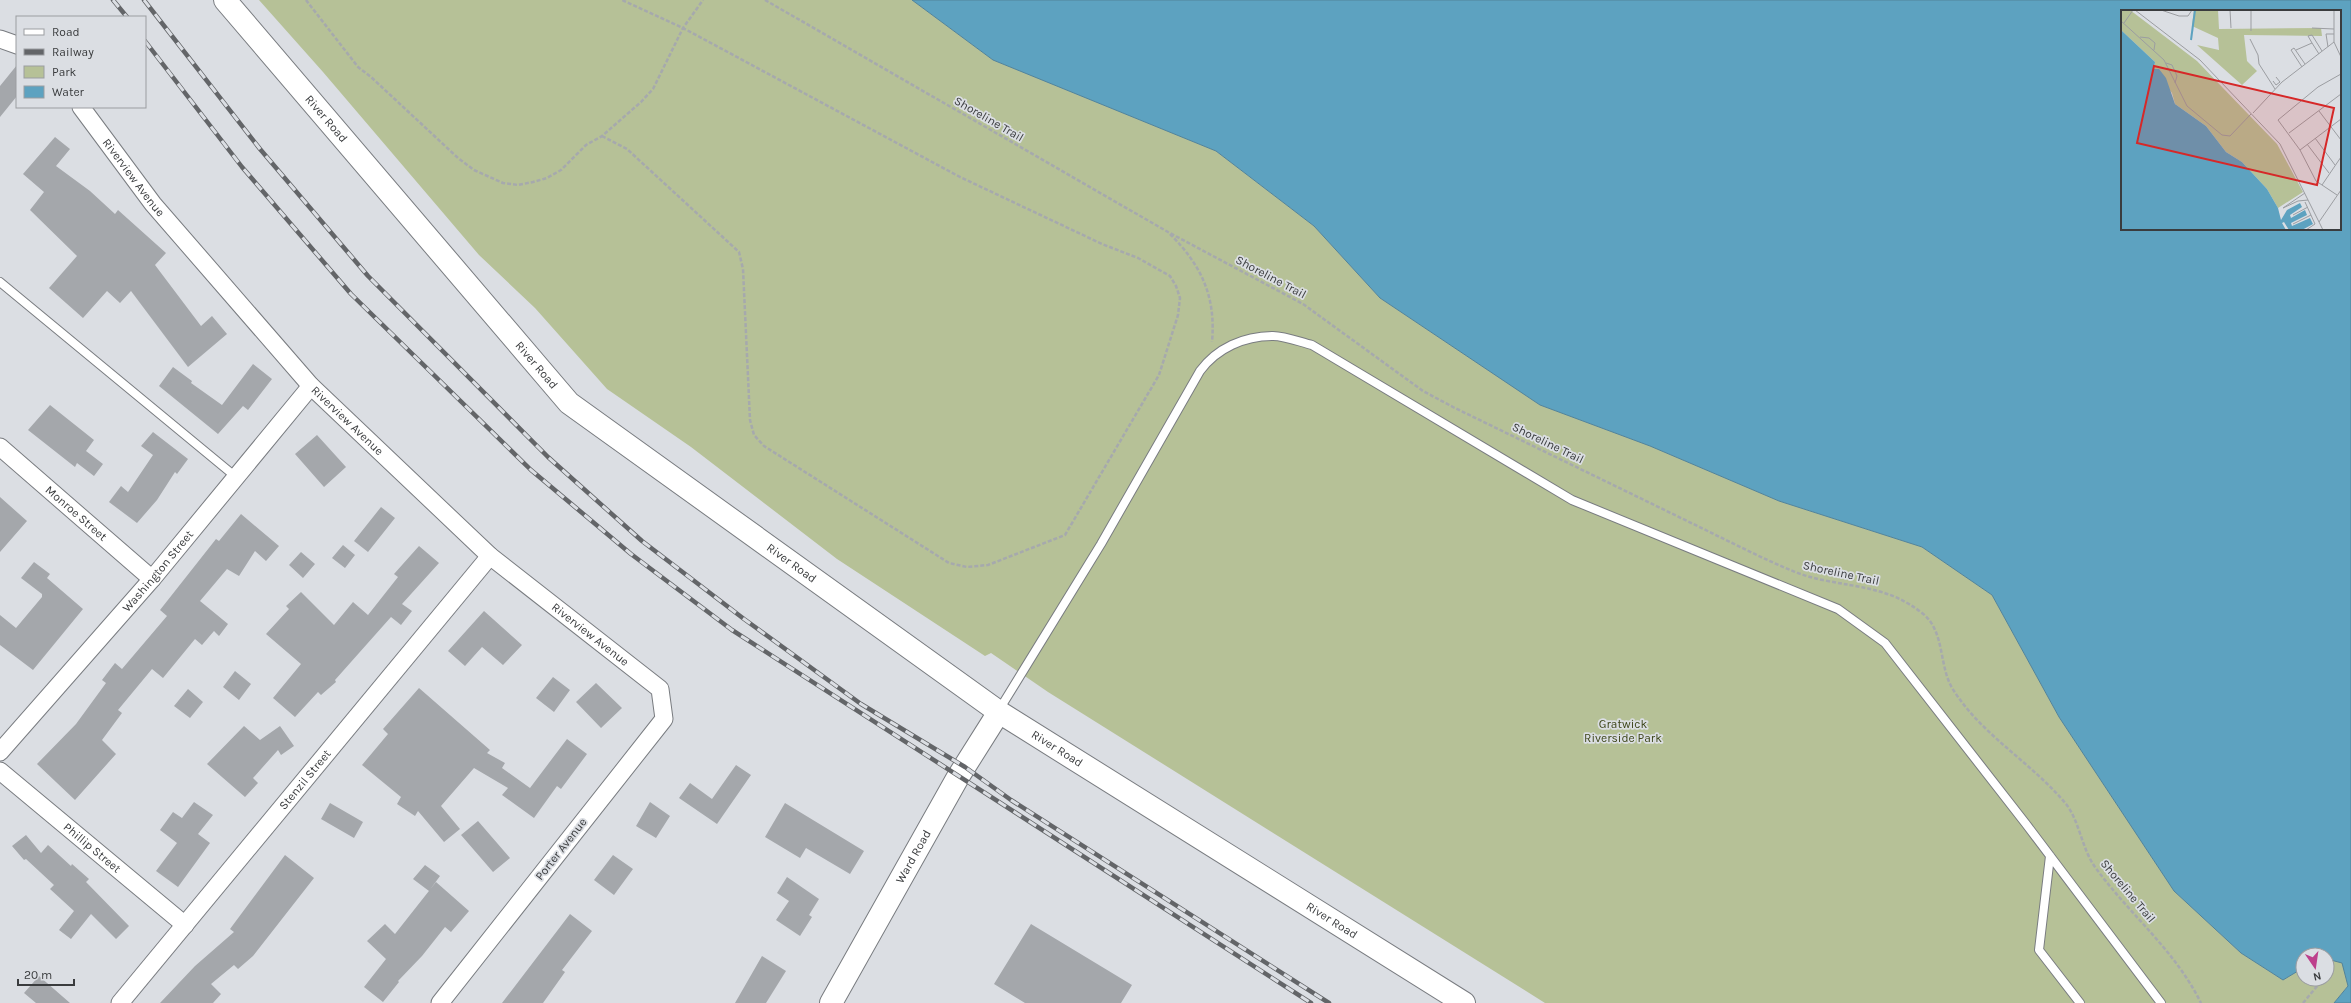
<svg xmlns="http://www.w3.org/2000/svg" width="2351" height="1003" font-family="Karla,sans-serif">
<rect width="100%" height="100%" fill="#dbdee3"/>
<path fill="#b6c197" d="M259,0H912L993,60L1216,151L1314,226L1380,298L1540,405L1650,446L1779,501L1922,547L1992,595L2059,717L2174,891L2241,953L2283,980L2303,968V979H2327V959L2343,963L2348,986L2334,1003H1545L1048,692L991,653L985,656L837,559L691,447L607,389L535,308L479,255L323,72Z"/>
<path fill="#5da2c0" stroke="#528399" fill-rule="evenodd" d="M912,0H2351V1003H2334L2348,986L2342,963L2327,959V955H2303V968L2283,980L2241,953L2174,891L2059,717L1992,595L1922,547L1779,501L1650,446L1540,405L1380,298L1314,226L1216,151L993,60ZM2122,11H2340V229H2122Z"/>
<path fill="#a4a7ab" d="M17,65V96L0,117V86Z
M55,137L70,149L56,166L90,191L115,214L118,210L166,253L155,265L201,326L212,316L227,334L188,367L131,291L120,303L107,291L83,318L49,288L77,256L30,210L44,192L23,174Z
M253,364L272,379L248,410L243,406L218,434L159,386L173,367L192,381L191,383L222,405Z
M50,405L94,440L86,451L103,464L94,476L77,463L75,467L28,430Z
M153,432L188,459L177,474L175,472L157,500L137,523L109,502L121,486L128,492L153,455L141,446Z
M317,435L346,467L324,487L295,454Z
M0,497L27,521L0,552Z
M381,507L395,518L368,552L354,541Z
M241,514L279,546L266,561L255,551L239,576L227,569L200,601L228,624L219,636L214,631L202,645L195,639L163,678L152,669L118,710L122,713L102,740L116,754L75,800L37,764L76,724L106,683L102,680L115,663L122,669L167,616L160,610L216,539L219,541Z
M343,545L355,555L345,568L332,558Z
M419,546L439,563L402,604L412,611L401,625L391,617L335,680L336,682L321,695L318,692L295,717L273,698L301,664L266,634L289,609L286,606L301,592L334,625L353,602L368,615L398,577L394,574Z
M301,552L315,564L303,578L289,565Z
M34,562L50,574L47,578L83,609L33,670L0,645V615L16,628L42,597V594L21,578Z
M484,611L522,645L503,665L482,647L465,666L448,651Z
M235,671L251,684L239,700L223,687Z
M553,677L570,690L554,712L536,698Z
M596,683L622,708L601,728L576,702Z
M419,688L490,750L487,753L505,763L502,768L530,788L567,739L587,754L561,789L557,786L534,818L502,795L508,788L474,768L441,806L460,829L444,842L418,811L415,816L397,804L401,797L362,765L388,734L383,729Z
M188,689L203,702L190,718L174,706Z
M244,726L260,740L280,726L294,746L281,755L278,750L253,778L258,783L245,797L207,764Z
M736,765L751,775L717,824L679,798L690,783L712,799Z
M194,802L213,815L198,834L210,843L178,887L156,871L177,843L160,830L173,812L182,818Z
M650,802L670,816L656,838L636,826Z
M330,803L363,822L354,838L321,819Z
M785,803L864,851L850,874L806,848L800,858L765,837Z
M478,821L510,858L493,872L461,835Z
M26,835L41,853L48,845L71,866L72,864L89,879L86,882L129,926L116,939L91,914L71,939L59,930L74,911L50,889L54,885L26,859L24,860L12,846Z
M285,855L314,878L253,956L238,969L234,965L211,984L221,994L213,1003H160L195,966L234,932L230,929Z
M613,855L633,869L614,895L594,880Z
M425,865L440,876L429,891L413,879Z
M787,877L819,899L809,915L812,917L800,936L776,920L789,901L777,893Z
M436,882L469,911L451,932L445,927L422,956L398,981L399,982L383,1002L364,987L386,959L367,941L385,924L395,934Z
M570,914L592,931L562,970L565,972L543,1003H502Z
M1031,924L1132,985L1121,1003H1025L994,984Z
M762,956L786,971L766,1003H735Z
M39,976L70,1003H36L24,993Z"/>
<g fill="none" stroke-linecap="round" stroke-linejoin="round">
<g stroke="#797c80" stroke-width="10">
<path id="service" d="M0,282L236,477
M999,710L1101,544L1200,371C1217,348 1244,336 1273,336C1285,336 1300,342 1312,345L1572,500L1838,609L1885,643L2026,824L2161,1003
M2050,856L2039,950L2080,1003"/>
</g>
<g stroke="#797c80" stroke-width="19">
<g id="minor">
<path d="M0,39L17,45"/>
<path id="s1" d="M81,107L153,204L311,386L490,556L660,689L664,719L440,1003"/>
<path id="s2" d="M0,447L152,579"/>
<path id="s3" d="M0,752L152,579L311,386"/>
<path id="s4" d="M0,771L185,925"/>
<path id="s5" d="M120,1003L490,556"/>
</g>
</g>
<g stroke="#797c80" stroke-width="24">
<g id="secondary">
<path id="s6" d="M831,1003L958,777L999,712"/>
</g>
</g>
<g stroke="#797c80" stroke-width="24">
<g id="primary">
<path id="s7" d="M225,0L569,403L999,712L1464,1003"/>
</g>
</g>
<path stroke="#a6a9ad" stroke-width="2.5" stroke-dasharray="4 2" stroke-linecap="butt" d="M306,0L358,67L371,77L458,158L474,170L503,183L518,185L533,182L547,178L561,170L586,145L602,136L641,102L653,89L683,28L703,0
M765,0L1168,232L1303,304L1423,391L1453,407L1761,557C1781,566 1801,576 1823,580C1861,588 1890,588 1922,613C1946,631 1938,668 1954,691C1983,736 2032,763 2066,804C2079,820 2082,849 2095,867C2129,914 2175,950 2201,1003
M602,136L627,149L739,252L743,269L750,420L754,435L764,446L949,563L967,567L988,565L1065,535L1159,375L1178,315L1180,298L1176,286L1170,276L1138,258L1102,244L960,177L683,28L622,0
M1170,234C1202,266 1216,297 1212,342
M2303,1003L2323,979"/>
<use href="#service" stroke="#fff" stroke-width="8"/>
<use href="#minor" stroke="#fff" stroke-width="17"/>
<use href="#secondary" stroke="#fff" stroke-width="22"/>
<use href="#primary" stroke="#fff" stroke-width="22"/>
<g stroke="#636568" stroke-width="4.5">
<path id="rail" d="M113,0L127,17
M144,0L260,149L368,276L548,457L642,541L744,619L861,704L965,767L1011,800L1329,1003
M145,41L242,167L351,294L531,470L631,554L732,630L1311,1003"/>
</g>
<use href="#rail" stroke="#dbdee3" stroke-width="3" stroke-dasharray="9" stroke-linecap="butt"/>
</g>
<g text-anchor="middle" stroke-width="3.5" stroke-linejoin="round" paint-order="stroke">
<g font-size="12" fill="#3a3c3e" stroke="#dbdee3">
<text dy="4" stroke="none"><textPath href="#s7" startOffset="156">River Road</textPath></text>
<text transform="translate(989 119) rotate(30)" y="4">Shoreline Trail</text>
<text dy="4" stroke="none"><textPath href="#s1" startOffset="88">Riverview Avenue</textPath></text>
<text transform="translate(1271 277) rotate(28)" y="4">Shoreline Trail</text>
<text dy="4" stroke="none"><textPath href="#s7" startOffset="480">River Road</textPath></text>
<text dy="4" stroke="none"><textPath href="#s1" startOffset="412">Riverview Avenue</textPath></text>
<text transform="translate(1548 443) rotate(26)" y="4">Shoreline Trail</text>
<text dy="4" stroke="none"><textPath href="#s2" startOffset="101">Monroe Street</textPath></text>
<text dy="4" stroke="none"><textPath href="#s7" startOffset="804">River Road</textPath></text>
<text dy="4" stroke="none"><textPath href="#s3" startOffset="240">Washington Street</textPath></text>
<text transform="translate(1841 573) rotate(12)" y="4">Shoreline Trail</text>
<text dy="4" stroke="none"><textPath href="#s1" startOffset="736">Riverview Avenue</textPath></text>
<text dy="4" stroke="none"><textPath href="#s7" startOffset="1128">River Road</textPath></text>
<text dy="4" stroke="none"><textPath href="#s5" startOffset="290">Stenzil Street</textPath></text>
<text dy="4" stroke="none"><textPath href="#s4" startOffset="120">Phillip Street</textPath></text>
<text transform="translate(561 849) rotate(-52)" y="4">Porter Avenue</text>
<text dy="4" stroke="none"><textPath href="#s6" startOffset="168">Ward Road</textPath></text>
<text transform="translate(2128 891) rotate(50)" y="4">Shoreline Trail</text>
<text dy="4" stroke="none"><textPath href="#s7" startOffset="1452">River Road</textPath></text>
</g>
<g font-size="12" fill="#3c4518" stroke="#dbdee3">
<text x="1623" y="728">Gratwick<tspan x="1623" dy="14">Riverside Park</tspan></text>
</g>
</g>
<g transform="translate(2121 10)">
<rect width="220" height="220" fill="#dbdee3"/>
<path d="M0,0H9L76,51L156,134L182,182L157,198L146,179L121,152L105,142L85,116L54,94L51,83L33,60L34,52L0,20ZM73,0H97L98,19L200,18L201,26L123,25L126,51L136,61L121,75L76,35L98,40L97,28L71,16Z" fill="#b6c197"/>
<path d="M0,20L34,52L33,59H38L45,68L54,94L85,116L105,142L121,152L146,179L157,198L160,210L166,200L179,193L181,197L169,205L170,208L184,200L186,205L170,213L171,216L189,208L192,214L181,220H168L163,212L161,213L165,220H0Z" fill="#5da2c0"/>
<path fill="none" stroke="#5da2c0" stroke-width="2" d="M70,30L74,0"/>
<path fill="none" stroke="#9b9da1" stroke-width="1" d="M14,0L79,50L159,134L202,220M40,0L58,6H67L71,0M109,0L110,18M130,0V21M213,0V32L220,47M0,11L43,50L66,96L101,125L109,126L130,104M3,13L12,0M191,18L213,19M19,27L28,28L34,33L33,40M129,29L137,45L138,54L154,79M191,33L198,44M207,37L205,24H213M175,40L191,33L187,26L191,25L201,41M45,53L51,55L56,66L54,73M181,57L170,40L173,38L184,54M152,71L155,75L159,72L155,67M198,101L220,130M132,103L161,72L213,32M168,123L220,84M194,128L214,155M186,134L208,163M179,140L220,109M201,175L220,147M184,183L162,198L177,191L187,190M216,185L195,171L179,140L157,110L197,77L220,64M184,192L194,214L185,220M172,205L187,197M198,212L220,180M172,214L190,205"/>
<path fill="#d62828" fill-opacity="0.15" stroke="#d62828" stroke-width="2" d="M33,56L213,98L196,175L16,133Z"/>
<rect width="220" height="220" fill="none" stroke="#3a3c3e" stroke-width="2"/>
</g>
<rect x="16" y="16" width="130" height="92" fill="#dbdee3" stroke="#9b9da1"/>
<rect x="24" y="29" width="20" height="6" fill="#ffffff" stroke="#9b9da1"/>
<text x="52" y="36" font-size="12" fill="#3a3c3e">Road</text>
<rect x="24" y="49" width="20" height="6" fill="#636568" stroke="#9b9da1"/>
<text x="52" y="56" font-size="12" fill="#3a3c3e">Railway</text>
<rect x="24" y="66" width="20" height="12" fill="#b6c197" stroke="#9b9da1"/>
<text x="52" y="76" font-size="12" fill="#3a3c3e">Park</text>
<rect x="24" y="86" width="20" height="12" fill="#5da2c0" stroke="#9b9da1"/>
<text x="52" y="96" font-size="12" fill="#3a3c3e">Water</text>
<g transform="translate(2315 967) rotate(167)"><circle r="19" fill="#dbdee3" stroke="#9b9da1"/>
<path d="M0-3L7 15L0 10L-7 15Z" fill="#bd3f8c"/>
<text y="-6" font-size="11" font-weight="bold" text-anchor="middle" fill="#3a3c3e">N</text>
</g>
<path d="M18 979v6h56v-6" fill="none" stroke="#3a3c3e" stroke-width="2"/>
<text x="24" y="979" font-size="12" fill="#3a3c3e" stroke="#dbdee3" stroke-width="3" paint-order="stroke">20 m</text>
</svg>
